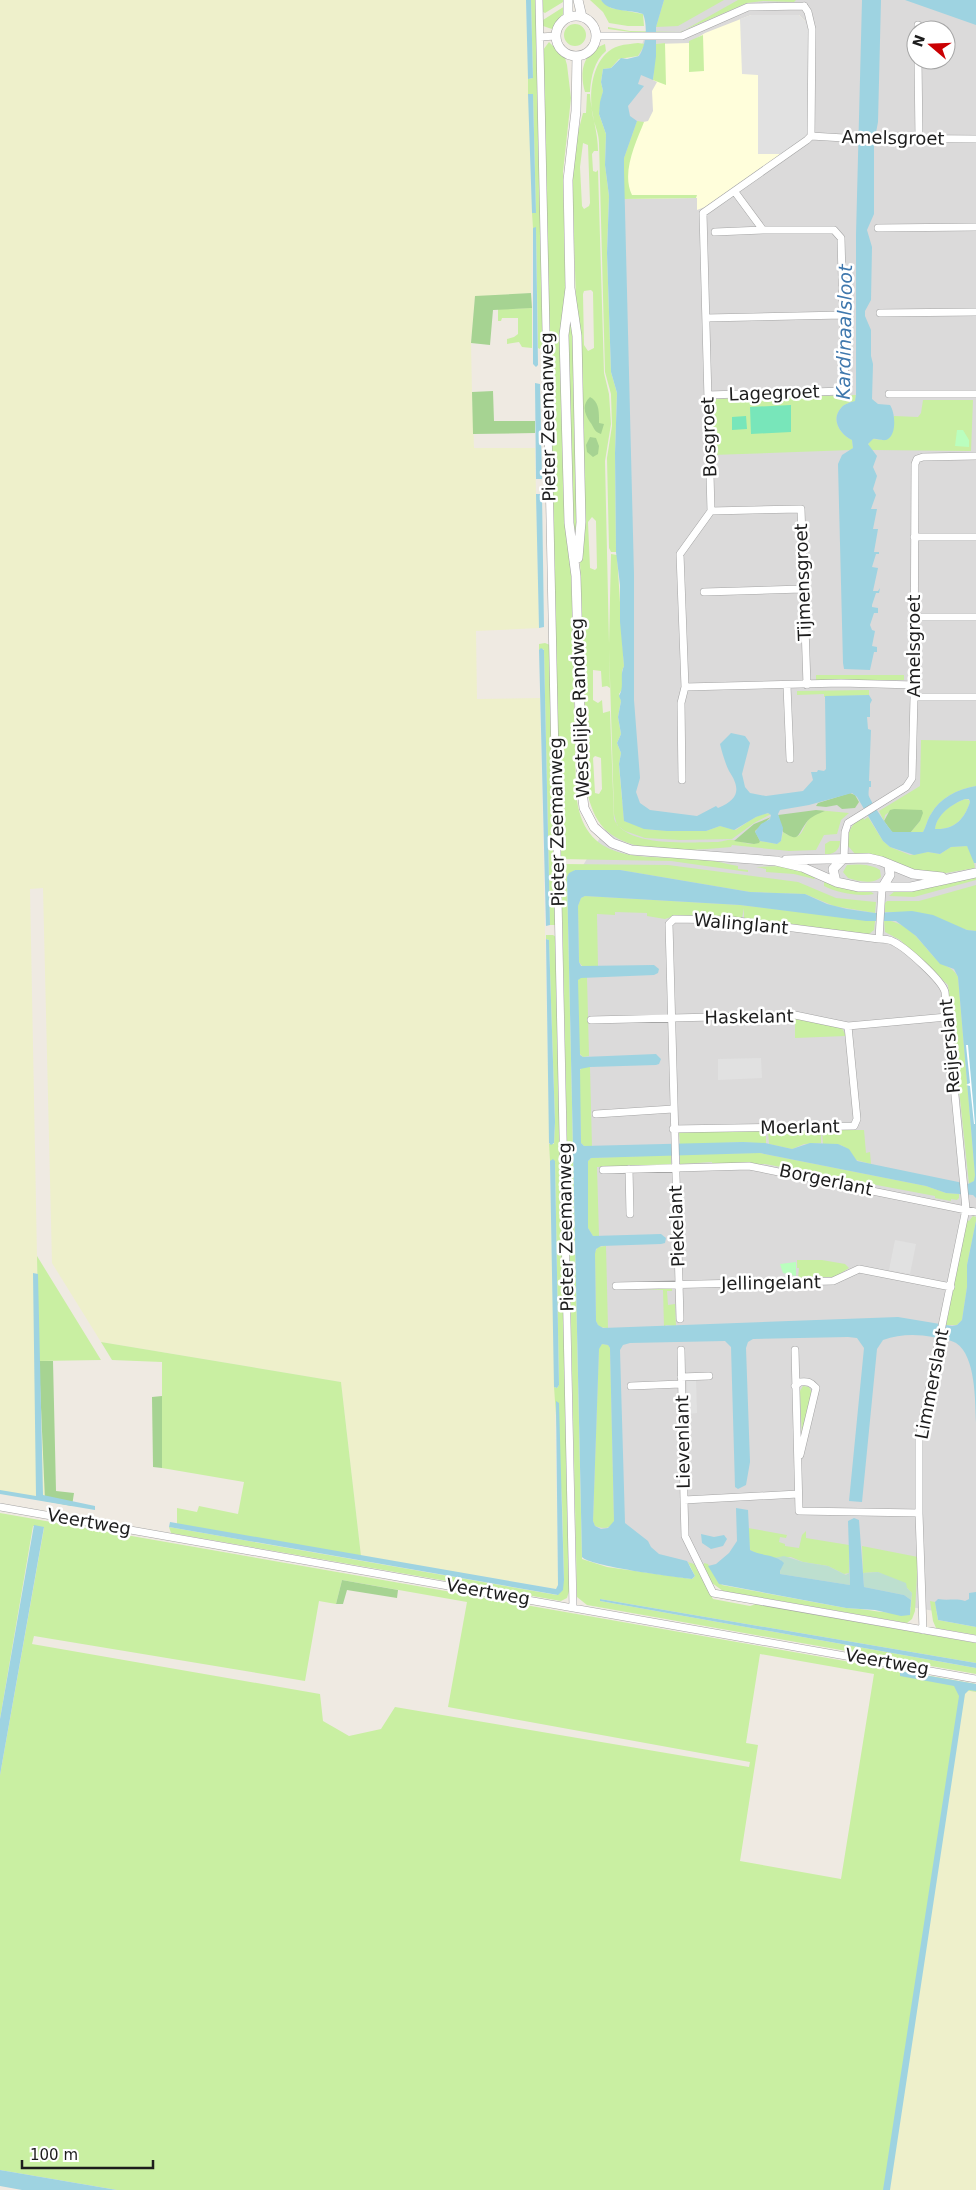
<svg xmlns="http://www.w3.org/2000/svg" width="976" height="2190" font-family="'DejaVu Sans',sans-serif">
<rect width="100%" height="100%" fill="#efeae2"/>
<path fill="#dbdada" fill-rule="evenodd" d="M649,0H976V1618L875,1601L589,1546L572,883L629,791L615,123L655,7ZM916,30H946V60H916Z"/>
<path fill="#fffedb" d="M751,15H799L805,21V137L705,207L697,210V198L624,199V170L639,123L648,121L653,111L652,91L657,82L653,80L656,44L689,43L705,33Z"/>
<path fill="#eef0cb" d="M0,0H526L533,228L531,293L475,297L471,343L472,392L474,448H535L539,628L476,631L477,699L540,698L555,1401L558,1585L556,1589L361,1556L341,1382L101,1342L52,1263L43,888L30,889L39,1361L45,1501L0,1493Z
M965,1690L976,1692V2190H887Z"/>
<path fill="#c9efa2" fill-rule="evenodd" d="M531,0H537L543,344L540,349L538,348L536,228H533L532,213H536L533,95L528,94V79L533,78Z
M542,0H563V2L545,13L543,12Z
M590,0H601L611,8L643,14L644,26H628L609,23L603,12Z
M664,0H724L678,26L656,27Z
M738,0H796L794,2L763,1L747,3L680,32L638,33L608,29V27L630,31L681,32Z
M565,6L563,14L552,29L543,26V20Z
M564 35a11 11 0 1 1 22 0a11 11 0 1 1-22 0Z
M703,35L704,71L689,72V41Z
M549,42L565,58L567,65L571,98L563,172L576,792C582,866 642,856 697,858C711,859 724,864 738,866V869L748,870V872L671,861L560,859L543,50Z
M638,43L645,44L638,56L619,59L611,68L603,69L601,82L603,91L599,114L606,134L605,165L609,196L607,253L611,372L617,393L615,453L616,552H611L609,548L607,458L612,426L611,394L605,372L599,143C599,134 595,126 593,117C588,93 592,54 619,46C625,44 632,44 638,43Z
M665,43L666,85L653,80L656,44Z
M605,44L606,51C594,61 591,77 590,92H585C579,72 583,52 605,44Z
M587,94H590C591,114 598,131 598,151H594L592,154L593,171L596,172L598,170L604,373L609,394L611,424L605,461L610,688L607,686L602,687L601,671L593,670V700L598,703L602,700L603,713L610,711L614,819C626,848 691,842 718,842C722,842 729,839 733,840C740,840 752,848 760,841L777,844L781,841L783,832C807,848 800,819 817,813C819,812 822,812 825,812L817,810L849,813L841,820L837,834L824,835L816,850L789,851L732,845L731,847C695,850 637,856 608,832C597,823 592,810 588,796L580,562L583,523L572,175L575,144L583,113H586ZM583,143L588,145L590,203L589,206L584,209L582,206L580,167ZM591,290L593,292L594,348L588,351L584,345L583,294L584,291ZM592,517L596,521L597,568L595,570L590,568L588,522ZM595,756L601,758L602,789L599,794L595,793L593,758Z
M637,121L644,122C636,142 621,173 632,195H697L696,198L624,199V158Z
M532,308V348L522,347L519,342L507,344V339L514,337L518,334V318H502L501,321H498V309Z
M570,308L575,335L577,547L571,522L567,335Z
M856,395L855,401C851,402 844,404 841,408C830,420 841,435 852,440L853,448L851,450L712,455L710,405L714,399Z
M923,400H973L971,451L872,450L868,447L869,442L872,439L883,440L889,438L892,432L894,416L918,417L921,413Z
M611,554L617,555L624,666L622,671L623,688L619,694L621,701L618,717L621,734L617,743L621,753L619,765L624,821L652,830L706,831L720,826L736,830C745,824 760,811 771,814L754,823L732,839L680,840L645,838L625,831L617,825L614,814L609,644Z
M545,643L550,645L556,925H550L544,650L543,649L539,650V644Z
M816,675H904V680L816,681Z
M869,690V695L824,697V694L797,695V691Z
M921,740L976,741V786C957,789 940,798 931,814C927,820 926,827 923,832L910,833L920,821L894,809L885,815L884,821L879,811L920,786Z
M965,799L969,800L970,802C964,820 954,830 935,829C937,813 952,804 965,799Z
M863,817L864,820L868,817L883,841L890,847L910,855L928,852L940,854L951,847L967,846L973,857L975,868L946,873L915,871L856,855L848,846C848,831 850,825 863,817Z
M830,841H840C840,851 833,854 825,855V844Z
M561,864L668,865L798,882L836,898L876,902L875,913L834,906L805,894L750,892L620,870H575L567,877L582,1559L607,1567L692,1579L695,1576L688,1562L694,1564L713,1599L750,1606L756,1604L976,1643V1663L600,1599V1601L976,1668V1674L587,1605L577,1597Z
M847,865C858,864 871,864 880,870L881,877C873,885 857,881 848,878L843,872Z
M783,866L797,868L817,877L814,879L794,874L766,872V869L756,867Z
M976,877V880L914,897L889,896L895,891Z
M824,880L870,891L874,894C859,897 838,893 824,886Z
M976,885V931L967,930L917,912H885V903L887,901H919Z
M585,896L740,905L875,921L874,930L869,934L744,918V908L742,918L723,915V917L674,916L665,919L647,916V913L615,912V915L597,914L598,967H583L579,962L578,906L581,898Z
M884,920C909,922 920,942 935,958C943,967 953,966 958,977L975,1175L974,1181L969,1184L948,985L900,940L885,932Z
M546,935H553L556,937L570,1588L567,1598L561,1601L171,1533L169,1527L557,1595L564,1580L562,1501L554,1387L557,1388L559,1385L555,1161H550L549,1144H554L555,1122L549,940L546,939Z
M587,977L589,1056L583,1057L579,1053L577,983L579,978Z
M795,1018L842,1028L846,1036L795,1038Z
M582,1067H590L592,1147L584,1146L581,1143L579,1072Z
M821,1129V1143L804,1144L792,1149L769,1144L768,1130Z
M738,1130H766V1144L743,1142L680,1145L679,1132Z
M829,1130H864L866,1153L870,1152L871,1164L856,1160C844,1144 843,1144 823,1144L822,1131Z
M760,1153L926,1186L946,1193L959,1194V1198L957,1200L951,1199V1201L935,1198V1196L765,1164L712,1163V1162L680,1164V1154Z
M671,1155V1164L597,1167L599,1236H593L588,1228V1161L591,1158Z
M973,1216L976,1217V1221L967,1265V1287L962,1320L957,1325H946L967,1220L969,1221Z
M606,1246L608,1328L599,1327L596,1321L595,1252L598,1247Z
M37,1256L101,1360L39,1361Z
M797,1260H822L845,1264L849,1268L835,1277L798,1278L799,1268H797Z
M672,1288V1291H667L668,1305L675,1304L676,1326L666,1325L664,1327L663,1290L646,1289Z
M101,1342L341,1382L361,1556L177,1524V1508L197,1512L199,1506L238,1514L244,1482L162,1468V1362L112,1360Z
M602,1344L608,1345L610,1348L614,1521C611,1529 603,1529 595,1526L593,1521L599,1348Z
M803,1386L809,1387L812,1393L802,1437L800,1391Z
M0,1513L976,1684V1692L965,1690L887,2190H117L0,2170V1775L44,1528L33,1526L0,1719ZM342,1580L467,1602L448,1707L750,1762L749,1767L395,1707L381,1729L349,1736L323,1721L320,1694L32,1644L34,1636L305,1681L319,1601L336,1604ZM760,1654L874,1674L841,1879L740,1861L758,1745L746,1743Z
M748,1528L787,1535L786,1538L780,1537L779,1542L785,1544V1546L799,1548L802,1535L806,1531V1538L849,1545V1573L844,1574L828,1566L803,1562L791,1557L774,1558L757,1554L750,1550Z
M862,1546L918,1557L915,1611L912,1619L907,1623L723,1591L712,1583L703,1567L704,1563L708,1564L722,1585L846,1608C867,1609 888,1614 910,1614L912,1593L907,1588L878,1572L863,1573Z
M930,1601L935,1602L938,1620L976,1627V1635L936,1628L933,1621Z"/>
<path fill="#a6d392" d="M531,293L532,308L493,310L490,345L471,343L475,296Z
M493,391L494,421H535V433L473,434L472,392Z
M590,397C600,402 599,414 599,423L604,424L601,434C594,432 594,427 590,422C585,415 581,405 590,397Z
M590,437L596,438L599,446L598,454L593,457L587,452L586,445Z
M850,793L855,795L859,802L855,808L842,809L837,805L826,807L816,806L818,803Z
M894,809L922,810L923,813L920,821L910,833L892,832L884,821L890,810Z
M816,810L825,811C818,814 811,816 806,823C797,835 800,843 783,832L778,815Z
M771,817L755,831L760,841L759,843L754,844L734,841L754,824Z
M39,1361H53L56,1491L74,1493L72,1506L45,1501Z
M162,1396V1468L153,1467L152,1397Z
M342,1580L398,1590L397,1598L347,1590L343,1604H336Z"/>
<path fill="#bddfcf" d="M784,1556L803,1562L828,1566L846,1575L849,1573V1568L850,1585L780,1574L781,1560L774,1558Z
M878,1572L906,1583L907,1588L912,1593L911,1600L904,1595L864,1587L863,1573Z"/>
<path fill="#bafebe" d="M957,430H963L969,440V447L955,446Z
M796,1262V1276L783,1273L780,1264Z"/>
<path fill="#78e6ba" d="M791,405V432L751,434L750,407Z
M746,416L747,429L732,430V417Z"/>
<path fill="#e1e1e1" d="M751,15H799L805,21L809,29L808,131L805,137L783,154H758V75L742,74L740,19Z
M761,1058L762,1078L718,1080V1059Z
M895,1240L916,1244L910,1274L889,1270Z
M696,1380L697,1413L688,1414L687,1381Z"/>
<path fill="#9ed3e1" fill-rule="evenodd" d="M526,0H531L533,78L528,79Z
M601,0H664L656,27V56L653,80L641,75L638,84L644,86L628,106L630,116L637,121L624,158V170L634,575V700L640,778L636,792L640,803L650,810L697,816L716,806L718,808C739,799 741,789 729,771C725,763 722,752 720,744L731,733L745,736L750,743L742,774L745,787L750,793L766,796L803,791L813,780L811,772H817L818,770L824,771L826,769L825,696L869,695L872,700L870,704V717H867L868,729L871,730L869,781H871V787H869C869,789 868,795 869,796C869,799 890,831 893,832H923C926,827 927,820 931,814C940,798 957,789 976,786V863H974L967,846L951,847L940,854L928,852L914,855L890,847L883,841L857,797L852,793L809,805L780,810L778,814L783,828L781,841L777,844L760,841L755,832L761,824L770,819L771,815L768,813L756,817L734,830L720,826L706,831H667L644,829L624,821L619,764L621,753L617,743L621,734L618,717L621,701L619,696C625,686 619,676 624,666L620,622V585L616,552L615,453L617,393L611,372L607,253L609,196L605,165L606,134L599,114L600,102L603,91L601,82L603,69L611,68L621,58L627,59L639,56C646,46 648,26 643,14C630,9 609,13 601,0ZM965,799H969L970,802C964,820 954,830 935,829C937,814 952,804 965,799Z
M862,0H881L878,122L874,143V214L867,230L872,247L871,300L865,311V316L871,330V356L873,364L872,399L878,404L890,405C895,412 897,433 888,439C884,442 877,438 873,439L868,444L877,456L873,467L877,476L873,489L876,495L871,509H877L873,529H878L874,552H879V554H876L872,567L878,568L873,591H878L880,588L879,593H876L872,605V607L878,608V613H874L870,625L872,630L875,631L872,646L877,647V652H874L870,670L844,669L843,663L838,464L842,455L853,448L852,440C841,435 830,420 841,408C844,404 851,402 855,401L856,395V235Z
M905,0H976V25Z
M528,94H533L536,213H532Z
M536,227L538,365L536,367L533,364V228Z
M535,383L540,384L542,479H536Z
M536,494H542L544,627L539,628Z
M541,648L544,650L550,925L546,926L539,650Z
M575,870H620L750,892L805,894L827,904L847,909L875,913L912,911L933,915L967,930L976,931V1198L973,1195L946,1193L926,1186L760,1153L591,1158L588,1161V1228L593,1236L661,1234L666,1238L665,1243L661,1244L601,1246L596,1249L595,1254L596,1321L598,1325L603,1328L898,1317L952,1326L957,1325L962,1320L967,1287V1265L976,1221V1423C975,1401 976,1356 956,1343C949,1339 941,1339 933,1337C917,1334 899,1334 883,1340L877,1349L862,1502L849,1501L864,1348L857,1338L848,1337L753,1339L748,1342L746,1348L750,1462L746,1485L738,1489L735,1487L731,1347L725,1341L630,1343L623,1345L620,1350L625,1523L648,1541L651,1547L659,1554L687,1561L695,1576L692,1579C674,1577 589,1566 582,1557L567,877L569,873ZM585,896L740,905L866,921H896L916,936L940,964L954,969L958,977L975,1175L974,1181L968,1184L857,1161L849,1149L838,1144L810,1143L792,1149L765,1143L743,1142L584,1146L581,1143L580,1069L590,1067L656,1065L659,1064L661,1059L656,1054L583,1057L580,1055L578,980L581,978L654,975L658,973L659,969L654,965L581,966L579,962L578,906L581,898ZM602,1344L608,1345L610,1348L614,1521L608,1528L601,1529L595,1526L593,1521L599,1349Z
M546,939L549,940L555,1122L554,1143L551,1145L549,1143Z
M553,1159L555,1161L559,1385L557,1388L554,1387L550,1161Z
M33,1273L38,1274L43,1495L95,1506V1510L0,1494V1490L36,1496Z
M556,1401L559,1403L564,1580L563,1590L558,1595L169,1527L170,1522L556,1589L558,1585Z
M736,1508L748,1510L750,1550C760,1556 776,1554 784,1563L780,1571V1574L850,1585L848,1521L854,1518L859,1520L864,1587L904,1595L911,1600L910,1615L901,1616L875,1610L846,1608L719,1584L708,1566L716,1564L729,1553L737,1541Z
M34,1525L44,1527L0,1775V1719Z
M701,1534L714,1537L724,1535L727,1539L723,1546L711,1549L702,1543Z
M976,1592V1627L938,1620L935,1602L938,1599C948,1601 956,1598 965,1601L969,1599V1593Z
M600,1599L976,1663V1668L600,1601Z
M900,1671L976,1684V1691L969,1690L965,1694L890,2190H883L959,1696L954,1686L900,1676Z
M0,2170L117,2190H22L0,2186Z"/>
<path fill="#fff" d="M966,1045H968L975,1124H974L970,1086L966,1085L970,1083Z"/>
<g fill="none" stroke-linecap="round" stroke-linejoin="round">
<g stroke="#a4a4a4" stroke-width="8">
<path id="minor" d="M539,0L573,1607
M804,6L808,12L812,29L811,136L807,140L703,213L711,511L680,554L685,687L841,683L914,685
M918,30V25
M596,36H682L748,7L804,6
M540,37L556,36
M918,60L919,139
M811,136L844,138L976,139
M878,228L976,227
M715,232L763,230
M880,313L976,312
M706,318L843,315
M889,394H976
M708,395L845,391L841,238L834,230H763L735,192
M711,511L801,509L807,685
M914,537H976
M704,592L802,589
M914,617H976
M787,686L790,759
M914,697H976
M682,780L681,703L685,687
M844,858L845,832L848,823L906,787L912,778L914,697L915,464L917,459L923,457L976,456
M882,888L879,939C885,939 889,939 894,942C906,948 942,980 945,992L966,1209L919,1438V1513L923,1630
M591,1020L795,1015L848,1026L947,1017
M596,1114L673,1109
M673,1129L854,1126L857,1119L848,1026
M629,1169L630,1214
M603,1170L749,1166L976,1212
M616,1286L833,1281L859,1269L951,1287
M680,1319L669,924L674,919L730,920L879,939
M681,1350L684,1500L798,1494
M795,1350L799,1511L919,1513
M681,1377L709,1376
M631,1386L681,1384
M795,1386L800,1382C807,1381 811,1382 816,1388L800,1455
M684,1500L685,1536L713,1593L976,1639
M0,1507L976,1679"/>
</g>
<g stroke="#a4a4a4" stroke-width="10">
<path id="tertiary" d="M578,0L582,17
M556 36a20 20 0 1 1 40 0a20 20 0 1 1-40 0Z
M568,17V0
M577,56L576,111L568,180L570,288L577,336L581,522L578,558
M570,288L564,335L569,523L576,576L582,791L584,808L594,827L612,843L631,850L776,861L802,867L836,882L859,887H911L976,873
M786,860L868,858L881,861L913,874L942,877
M836,882L833,869L844,858
M882,888L890,875L889,864"/>
</g>
<use href="#minor" stroke="#fff" stroke-width="7"/>
<use href="#tertiary" stroke="#fff" stroke-width="9"/>
</g>
<g text-anchor="middle" stroke-width="5" stroke-linejoin="round" paint-order="stroke">
<g font-size="18" fill="#1d1d1d" stroke="#fff">
<text transform="translate(893 138) rotate(1)" y="6">Amelsgroet</text>
<text transform="translate(774 393) rotate(-2)" y="6">Lagegroet</text>
<text transform="translate(548 417) rotate(-91)" y="6">Pieter Zeemanweg</text>
<text transform="translate(709 437) rotate(-92)" y="6">Bosgroet</text>
<text transform="translate(803 582) rotate(-92)" y="6">Tijmensgroet</text>
<text transform="translate(914 646) rotate(-90)" y="6">Amelsgroet</text>
<text transform="translate(580 708) rotate(-92)" y="6">Westelijke Randweg</text>
<text transform="translate(557 822) rotate(-91)" y="6">Pieter Zeemanweg</text>
<text transform="translate(741 924) rotate(5)" y="6">Walinglant</text>
<text transform="translate(749 1017) rotate(-1)" y="6">Haskelant</text>
<text transform="translate(950 1046) rotate(-95)" y="6">Reijerslant</text>
<text transform="translate(800 1127) rotate(-1)" y="6">Moerlant</text>
<text transform="translate(826 1180) rotate(12)" y="6">Borgerlant</text>
<text transform="translate(677 1226) rotate(-92)" y="6">Piekelant</text>
<text transform="translate(566 1227) rotate(-91)" y="6">Pieter Zeemanweg</text>
<text transform="translate(771 1283) rotate(-1)" y="6">Jellingelant</text>
<text transform="translate(932 1384) rotate(-79)" y="6">Limmerslant</text>
<text transform="translate(683 1442) rotate(-91)" y="6">Lievenlant</text>
<text transform="translate(89 1522) rotate(10)" y="6">Veertweg</text>
<text transform="translate(488 1592) rotate(10)" y="6">Veertweg</text>
<text transform="translate(887 1662) rotate(10)" y="6">Veertweg</text>
</g>
<g font-size="19" font-style="italic" fill="#3f78ad" stroke="#fff">
<text transform="translate(844 332) rotate(-89)" y="7">Kardinaalsloot</text>
</g>
</g>
<g transform="translate(931 45) rotate(289)"><circle r="24" fill="#ffffff" stroke="#a5a5a5"/>
<path d="M0-4L9 19L0 12L-9 19Z" fill="#ca0003"/>
<text y="-8" font-size="14" font-weight="bold" text-anchor="middle" fill="#1d1d1d">N</text>
</g>
<path d="M22 2160v8h131v-8" fill="none" stroke="#1d1d1d" stroke-width="2.5"/>
<text x="30" y="2160" font-size="15" fill="#1d1d1d" stroke="#ffffff" stroke-width="4" paint-order="stroke">100 m</text>
</svg>
